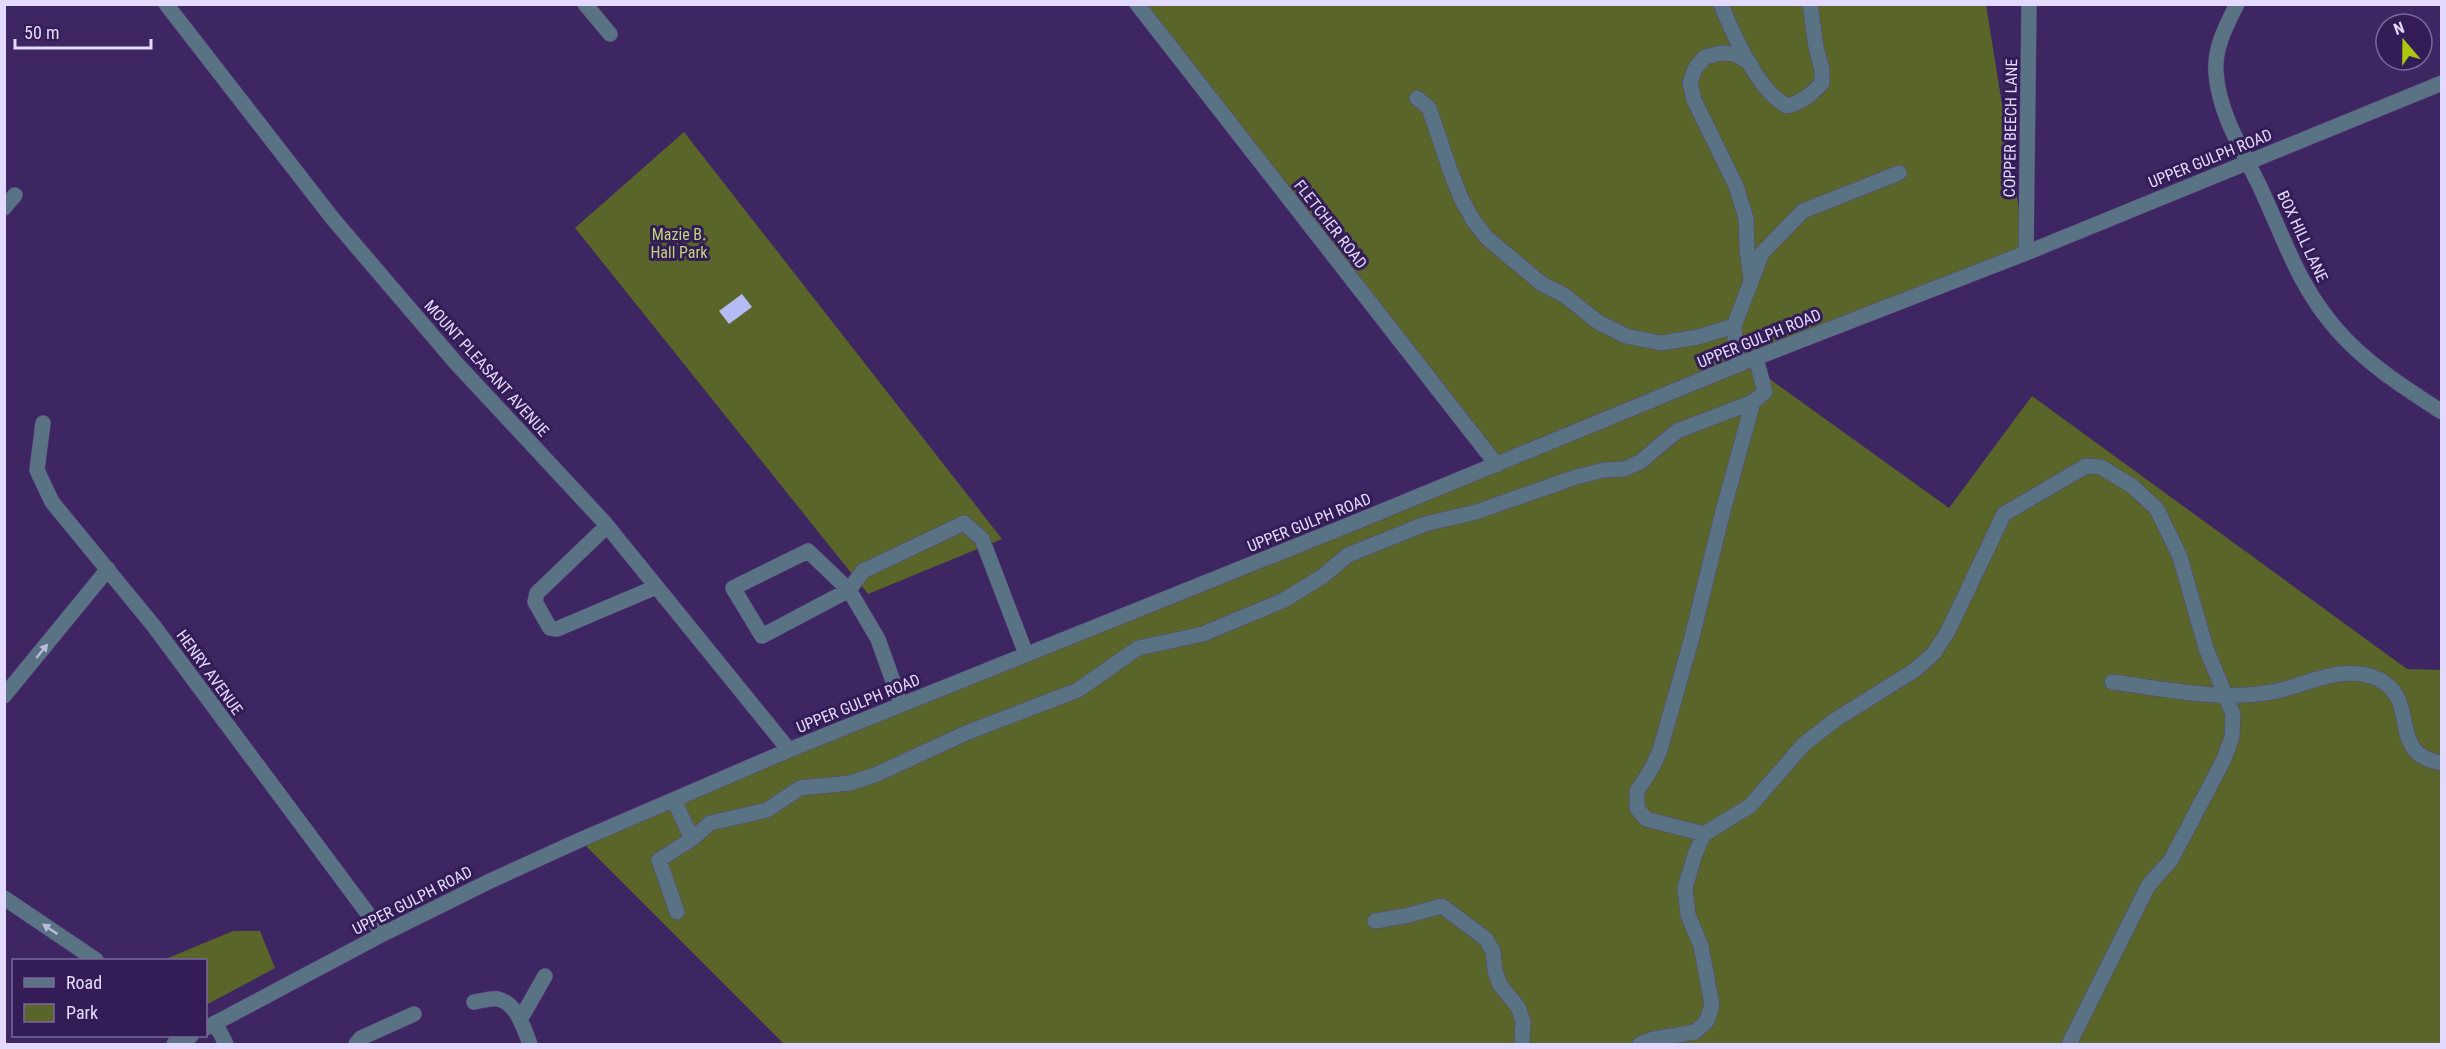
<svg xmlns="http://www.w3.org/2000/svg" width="2446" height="1049" font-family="'Roboto Condensed',sans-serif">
<rect width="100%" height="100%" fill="#3e2663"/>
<path fill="#5a652a" d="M1137,5H1986L2026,253L1746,362L1949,508L2032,396L2407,669L2441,670V1044H784L580,840L1497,465Z
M684,132L1002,539L868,594L575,228Z
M233,931H260L275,968L206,1005V960H169L168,958Z"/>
<path fill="#b4bbf5" d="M742,294L752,307L729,324L719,311Z"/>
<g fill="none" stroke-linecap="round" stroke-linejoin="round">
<g stroke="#59437c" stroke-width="16">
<path id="minor" d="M166,4L333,219L456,363L604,522L789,750
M585,4L610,34
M1137,4L1497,465
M1721,4C1733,34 1758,91 1787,106C1802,102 1811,95 1822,83V70L1816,47L1810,4
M2237,4C2226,26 2214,48 2216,73C2219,114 2243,151 2260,187C2285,240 2298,286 2338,331C2367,364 2405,388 2442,412
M1750,63L1735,54L1721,53L1705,57L1696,67L1690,82L1694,100L1736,186L1746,218L1747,249L1751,279
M1417,98L1429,108L1450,170L1461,198L1473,220L1487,238L1542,284L1564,295L1598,322L1626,336L1661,343L1698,337L1734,326
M4,208L15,195
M2026,253L2029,4
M1737,365L1734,326L1762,253L1803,211L1899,173
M43,423L37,470L52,502L153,625L383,934
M607,526L537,593L535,602L550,628L557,629L656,587
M2112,682C2169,689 2229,704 2285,689C2316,680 2346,665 2378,679C2422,700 2385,754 2442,763
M4,696L108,569
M901,704L878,639L849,590L808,551L733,588L762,636L849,590L863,571L964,523L982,539L1026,654
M674,800L692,839L659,860L677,912
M1704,834L1646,819L1637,808V791L1652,768L1660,750L1691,641L1723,511L1753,402
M692,839L710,823L767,810L800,788L850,783L875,775L966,733L1078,690L1138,648L1203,634L1284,600L1323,576L1348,555L1425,524L1476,512L1576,477L1604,470L1624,469L1640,462L1677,431L1753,402L1765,392L1756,358
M4,898L96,960
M1375,921L1405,916L1442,906L1486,939L1493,951L1495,971L1500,985L1518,1007L1523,1021L1522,1044
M474,1002C481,1001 491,998 498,999C517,1003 524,1029 530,1044
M520,1020L545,976
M215,1023L226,1044
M206,1028L383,934L490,881L580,840L789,750L1356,522L1737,365L2026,253L2442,83
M174,1044L191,1036
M356,1044L361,1038L414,1014
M1640,1044L1653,1039L1695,1032L1707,1021L1712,1005L1701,946L1688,915L1685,888L1695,854L1704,834L1750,806L1804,744L1835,720L1915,670L1934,653L1947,633L2004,514L2086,466L2101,467L2132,486L2157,509L2180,557L2206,648L2233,714L2232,737L2224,759L2171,860L2148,886L2069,1044"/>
</g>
<use href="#minor" stroke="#5a7384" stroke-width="15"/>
</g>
<defs><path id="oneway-solid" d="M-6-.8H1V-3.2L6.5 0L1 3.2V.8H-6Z" transform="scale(1.5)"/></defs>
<g fill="#bbbad9">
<use href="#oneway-solid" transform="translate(42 651) rotate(-51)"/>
<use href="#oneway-solid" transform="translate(50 929) rotate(-146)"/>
</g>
<g text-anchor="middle" stroke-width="6" stroke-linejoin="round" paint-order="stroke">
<g font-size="16" fill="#e4d9fe" stroke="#341c57">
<text transform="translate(2010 128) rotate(-89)" y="6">COPPER BEECH LANE</text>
<text transform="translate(2210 158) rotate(-22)" y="6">UPPER GULPH ROAD</text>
<text transform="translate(1331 224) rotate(52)" y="6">FLETCHER ROAD</text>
<text transform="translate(2303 236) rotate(65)" y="6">BOX HILL LANE</text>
<text transform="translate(1759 338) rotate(-22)" y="6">UPPER GULPH ROAD</text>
<text transform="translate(487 368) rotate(48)" y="6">MOUNT PLEASANT AVENUE</text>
<text transform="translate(1309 522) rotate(-22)" y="6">UPPER GULPH ROAD</text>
<text transform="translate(210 672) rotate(54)" y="6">HENRY AVENUE</text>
<text transform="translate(858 703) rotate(-22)" y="6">UPPER GULPH ROAD</text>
<text transform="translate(412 900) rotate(-27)" y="6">UPPER GULPH ROAD</text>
</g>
<g font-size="16" fill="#c0d478" stroke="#341c57">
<text x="679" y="240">Mazie B.<tspan x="679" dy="18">Hall Park</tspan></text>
</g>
</g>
<rect width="2446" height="1049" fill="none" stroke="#e4d9fe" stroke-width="12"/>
<rect x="12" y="959" width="195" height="78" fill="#341c57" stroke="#7a689a" stroke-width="1.5"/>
<rect x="24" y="978" width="30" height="9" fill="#5a7384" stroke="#7a689a" stroke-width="1.5"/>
<text x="66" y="989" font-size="18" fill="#e4d9fe">Road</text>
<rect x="24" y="1004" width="30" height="18" fill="#5a652a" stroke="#7a689a" stroke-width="1.5"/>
<text x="66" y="1019" font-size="18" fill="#e4d9fe">Park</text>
<g transform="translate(2404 42) rotate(340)"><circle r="28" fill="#341c57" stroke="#7a689a" stroke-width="1.5"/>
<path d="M0-4.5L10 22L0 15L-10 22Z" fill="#acc611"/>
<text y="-9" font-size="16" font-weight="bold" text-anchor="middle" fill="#e4d9fe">N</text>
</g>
<path d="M15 39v9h136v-9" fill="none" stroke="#e4d9fe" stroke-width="3"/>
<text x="24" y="39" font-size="18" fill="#e4d9fe" stroke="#341c57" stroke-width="4.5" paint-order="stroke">50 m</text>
</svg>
